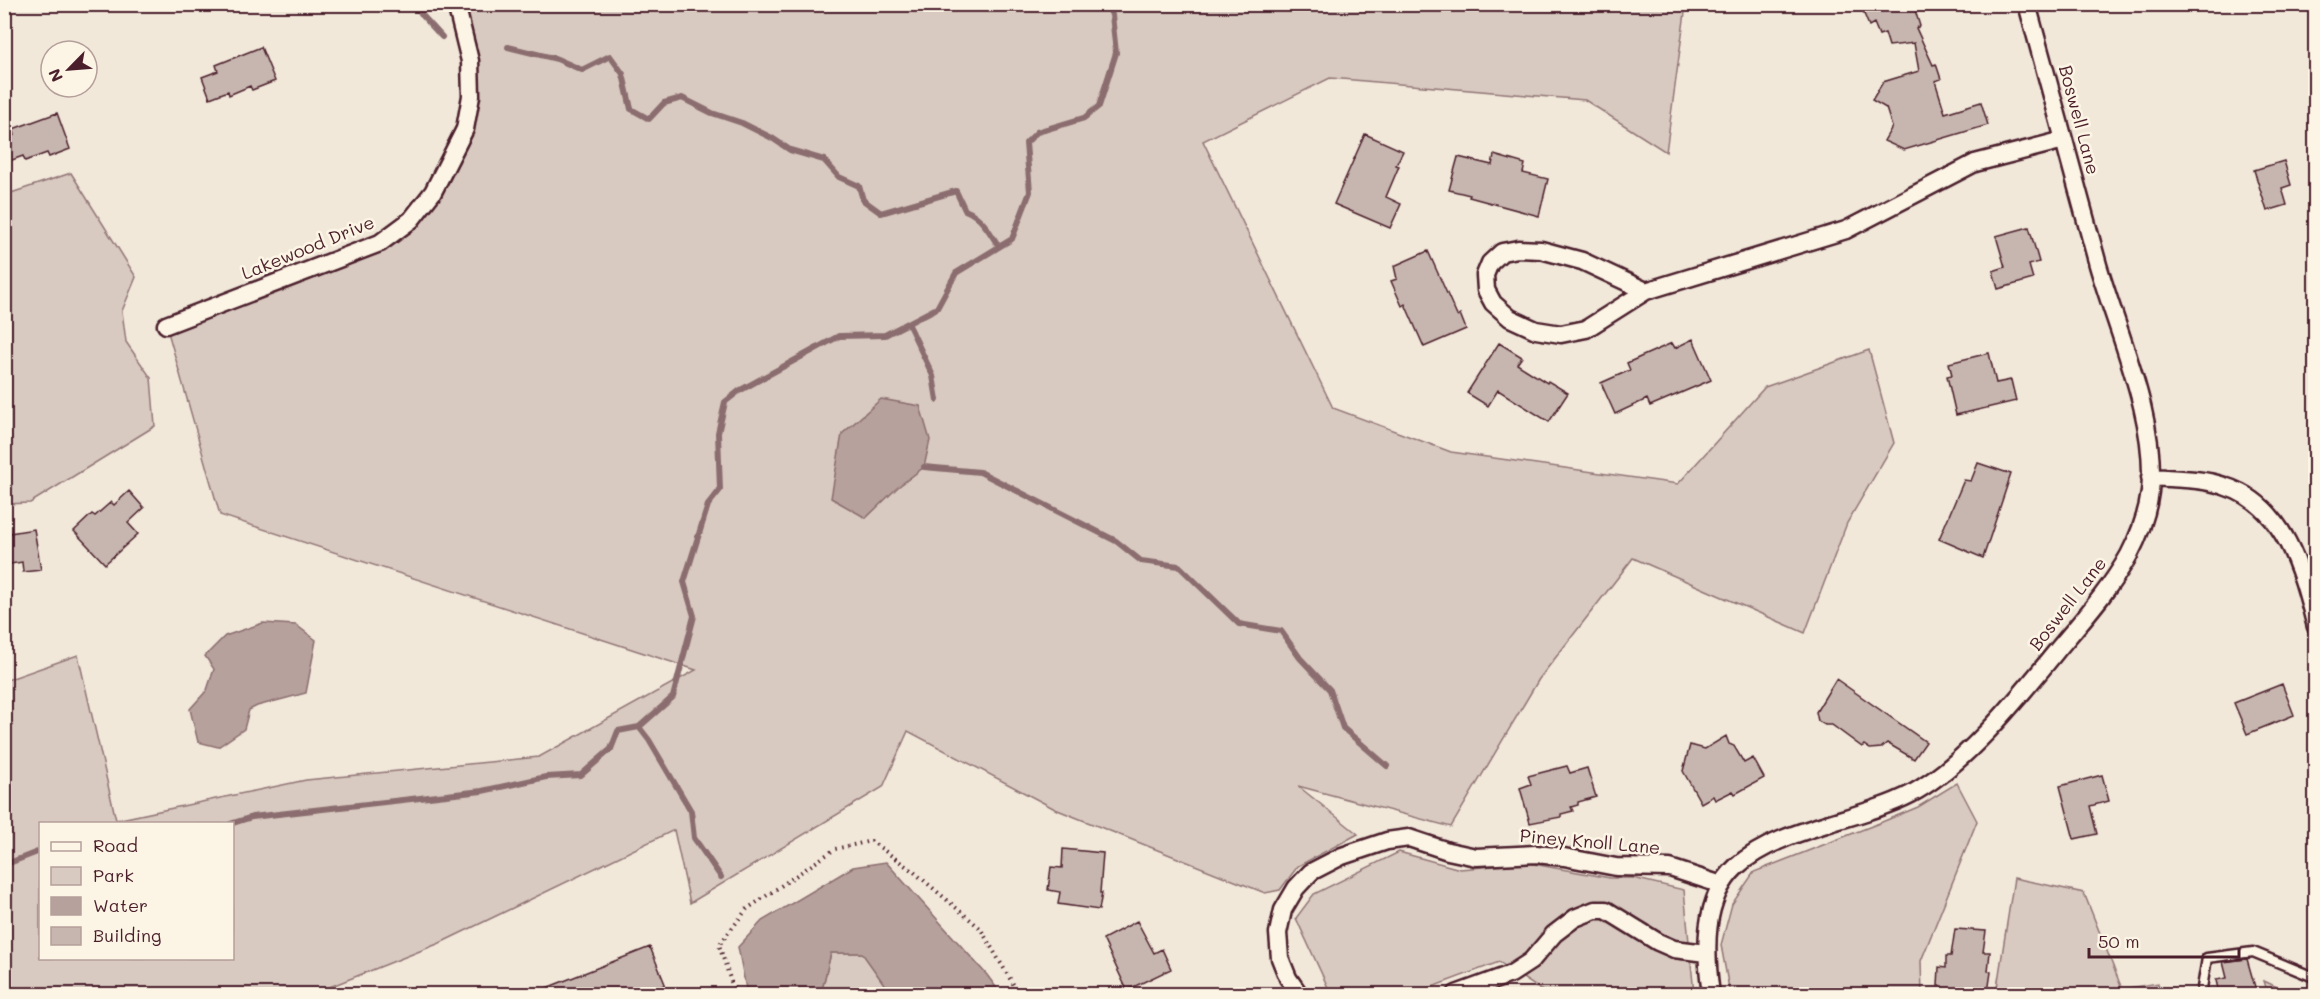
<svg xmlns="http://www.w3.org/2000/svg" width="2320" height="999" font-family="Mali,sans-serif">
<rect width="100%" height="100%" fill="#f1e8da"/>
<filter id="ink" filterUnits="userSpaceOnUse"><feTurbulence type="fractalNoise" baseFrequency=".0167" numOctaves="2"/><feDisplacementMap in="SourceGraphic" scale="12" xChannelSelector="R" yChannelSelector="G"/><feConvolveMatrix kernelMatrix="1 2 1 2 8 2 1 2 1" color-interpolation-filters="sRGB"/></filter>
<g filter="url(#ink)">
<path fill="#d8cac0" stroke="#917476" stroke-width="1.5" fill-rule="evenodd" d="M456,5H1686L1666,152L1585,100L1330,78L1203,141L1333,408L1451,452L1678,484L1765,387L1869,350L1894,443L1847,523L1805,633L1633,558L1539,679L1451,827L1298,786L1358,834L1298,866L1280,890L1265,893L1055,809L908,731L883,787L690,903L674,830L440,943L312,994H5L4,681L78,655L116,820L306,780L539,757L696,670L220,515L166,325L380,243L433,192L471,96ZM40,824H232V958H40Z
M71,173L136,277L122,311L126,342L151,378L155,426L30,503L5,504V195Z
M1957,783L1977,821L1921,961L1922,994H1730L1721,945L1732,904L1754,872L1882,822L1918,807Z
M1399,852L1460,869L1528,863L1610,878H1633L1684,890L1694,994H1547L1499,962L1413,994H1331L1296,918L1314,894Z
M2014,878L2084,893L2122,989L2158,983L2160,994H1996Z
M831,953H863L891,994H821Z
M2264,981L2292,994H2268Z"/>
<path fill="#b6a19c" stroke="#8b6d6f" stroke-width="1.5" d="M881,399L920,406L930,440L924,467L898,487L866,518L831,498L842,434Z
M263,623L296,625L316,640L306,693L257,706L249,710L244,729L218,747L198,742L190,709L207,690L214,669L205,656L225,636Z
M886,862L987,975L1001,994H891L862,953H831L821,994H747L738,947L762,921L853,867Z"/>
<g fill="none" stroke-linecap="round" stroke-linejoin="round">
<path stroke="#8b6d6f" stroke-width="6" d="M416,4L422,15L442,37
M508,47L557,59L582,70L610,56L623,74L631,109L649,119L664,103L682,98L712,113L742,123L772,138L790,150L824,160L839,177L859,186L863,200L881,213L956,191L965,210C981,216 990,232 999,247
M908,323L933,376L937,400
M924,467L980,472L1116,541L1141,561L1179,566L1239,624L1281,631L1300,658L1330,690L1343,728L1387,766
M639,727L649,740L691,811L694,838L721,877
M230,824L252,817L482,791L546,777L581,775L611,749L618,731L639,727L673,697L694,616L684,582L708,505L720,490L718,433L725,402L739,391L839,336L885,335L937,308L956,273L1012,239L1030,192L1026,143L1037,132L1084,118L1099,106L1116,53L1112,15L1107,4
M4,865L40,851"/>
</g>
<path fill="#c7b6af" stroke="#4a1f2b" stroke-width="1.5" d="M1860,4H1913L1920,26L1916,28L1933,65L1936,64L1941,79L1935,81L1945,113L1981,102L1988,125L1904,150L1884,141L1892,127L1886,108L1872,100L1883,82L1919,71L1914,43L1889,46L1885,33L1879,35L1874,23L1869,26Z
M261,47L275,81L252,90L250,86L229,95L228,91L210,98L202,77L218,71L216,65Z
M57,113L70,149L49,157L47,153L25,161L23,156L4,163V139L15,135L13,129Z
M1365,134L1403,151L1396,165L1399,166L1386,197L1401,204L1390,228L1334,204Z
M1494,155L1525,164L1523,173L1548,179L1539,216L1469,197L1470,195L1449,190L1458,157L1492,165Z
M2284,161L2291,185L2282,188L2287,205L2267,211L2254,170Z
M2029,227L2039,262L2029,265L2033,279L1998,289L1993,271L2005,267L1996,236Z
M1428,251L1457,316L1460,314L1466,329L1424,347L1405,304L1402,306L1391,281L1397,279L1394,266Z
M1693,339L1711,380L1650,406L1647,399L1615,414L1601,383L1630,370L1627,363L1672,343L1675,348Z
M1499,343L1522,357L1517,364L1547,383L1548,381L1568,393L1549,422L1498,390L1488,406L1467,393Z
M1989,353L1996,383L2011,380L2016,401L1956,415L1947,376L1952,375L1949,363Z
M1978,463L2011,474L1983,558L1939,539L1964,480L1971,481Z
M129,491L144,508L128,523L138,534L105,564L74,531L92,514L95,516L111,502L114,505Z
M34,529L41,570L23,572L22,562L4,565V534Z
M1836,679L1926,742L1914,759L1887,743L1881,748L1870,749L1864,745L1862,747L1832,725H1825L1818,721L1816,712Z
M2282,684L2294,715L2247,734L2234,703Z
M1726,736L1729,744L1734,746L1744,763L1753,758L1764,778L1735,794L1733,791L1715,800L1713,796L1701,803L1683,771L1690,745L1705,749Z
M1567,766L1570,773L1587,768L1596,797L1578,802V805L1571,807L1573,811L1561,814V817L1530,823L1520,788L1531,784L1528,776Z
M2102,775L2109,801L2090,806L2097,834L2074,839L2060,786Z
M1063,849L1103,853L1100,893H1102L1099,910L1058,904L1060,892L1048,890L1051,867L1062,868Z
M1137,921L1154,953L1162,949L1171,969L1127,990L1103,939Z
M1955,929L1986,931L1983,952H1990L1988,971L1991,972L1988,992L1984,991V994H1941L1942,986H1938L1939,967L1946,968V956H1951Z
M650,947L665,984L659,988L643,994H531Z
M2247,959L2257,994H2219L2216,980L2227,978L2223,962Z"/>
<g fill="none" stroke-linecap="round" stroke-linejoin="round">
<g stroke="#4a1f2b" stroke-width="13">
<path id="service" d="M2201,994L2207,958L2253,952L2316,978"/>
</g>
<g stroke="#4a1f2b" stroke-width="21">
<path id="minor" d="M1646,291L1582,261L1541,250L1518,249L1502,252L1490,263L1485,275L1486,290L1493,303L1510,318L1536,330L1561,334L1586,329L1646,291L1846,230L1975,163L2064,140
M166,325L380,243L411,220L433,192L465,129L471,96L470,61L456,4
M2150,477C2175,479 2201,478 2224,486C2286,505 2302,572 2316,627
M1299,994L1288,978L1280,958L1278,933L1283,910L1296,888L1311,872L1342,856L1387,841L1409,838L1448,851L1476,857L1536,854L1564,857L1616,867L1670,868L1722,885
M1456,994L1511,974L1531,961L1554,934L1575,918L1595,910H1606L1658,942L1674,949L1706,953
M1711,994C1705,952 1702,899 1736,867C1778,828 1859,821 1911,794C1965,765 2020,696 2059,648C2084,618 2110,589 2129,555C2140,534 2147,515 2150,492C2158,421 2118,334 2098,265C2074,179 2051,91 2027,4"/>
</g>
<path stroke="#4a1f2b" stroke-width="4" stroke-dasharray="1.5 4.5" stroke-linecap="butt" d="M735,994L719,945L747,909L835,849L871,841L914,872L980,928L1019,994"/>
<use href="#service" stroke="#fcf5e5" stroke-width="8"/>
<use href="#minor" stroke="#fcf5e5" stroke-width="16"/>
</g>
</g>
<g text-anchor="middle" stroke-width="5" stroke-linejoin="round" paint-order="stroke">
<g font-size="18" fill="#4a1f2b" stroke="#fcf5e5">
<text transform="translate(2079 120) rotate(75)" y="6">Boswell Lane</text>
<text transform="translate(308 248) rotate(-22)" y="6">Lakewood Drive</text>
<text transform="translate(2068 604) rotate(-52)" y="6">Boswell Lane</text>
<text transform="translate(1590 842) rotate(5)" y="6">Piney Knoll Lane</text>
</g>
</g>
<rect width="2320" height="999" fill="none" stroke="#fcf5e5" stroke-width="24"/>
<rect x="12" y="12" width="2296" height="975" fill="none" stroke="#4a1f2b" stroke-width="2" filter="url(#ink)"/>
<rect x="39" y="822" width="195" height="138" fill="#fcf5e5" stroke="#b59f9b" stroke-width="1.5"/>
<rect x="51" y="842" width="30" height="9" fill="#fcf5e5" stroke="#b59f9b" stroke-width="1.5"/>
<text x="93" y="852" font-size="18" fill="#4a1f2b">Road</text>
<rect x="51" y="867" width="30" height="18" fill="#d8cac0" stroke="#b59f9b" stroke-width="1.5"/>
<text x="93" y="882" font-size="18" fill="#4a1f2b">Park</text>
<rect x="51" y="897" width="30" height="18" fill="#b6a19c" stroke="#b59f9b" stroke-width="1.5"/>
<text x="93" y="912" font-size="18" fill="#4a1f2b">Water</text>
<rect x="51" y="927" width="30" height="18" fill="#c7b6af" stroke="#b59f9b" stroke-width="1.5"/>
<text x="93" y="942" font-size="18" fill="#4a1f2b">Building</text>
<g transform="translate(69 69) rotate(245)"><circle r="28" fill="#fcf5e5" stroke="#b59f9b" stroke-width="1.5"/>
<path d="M0-4.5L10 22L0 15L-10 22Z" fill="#4a1f2b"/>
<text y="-9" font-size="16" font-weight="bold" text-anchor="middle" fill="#4a1f2b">N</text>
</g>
<path d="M2089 948v9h150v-9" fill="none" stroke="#4a1f2b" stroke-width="3"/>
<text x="2098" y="948" font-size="18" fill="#4a1f2b" stroke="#fcf5e5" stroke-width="4.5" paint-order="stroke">50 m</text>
</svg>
